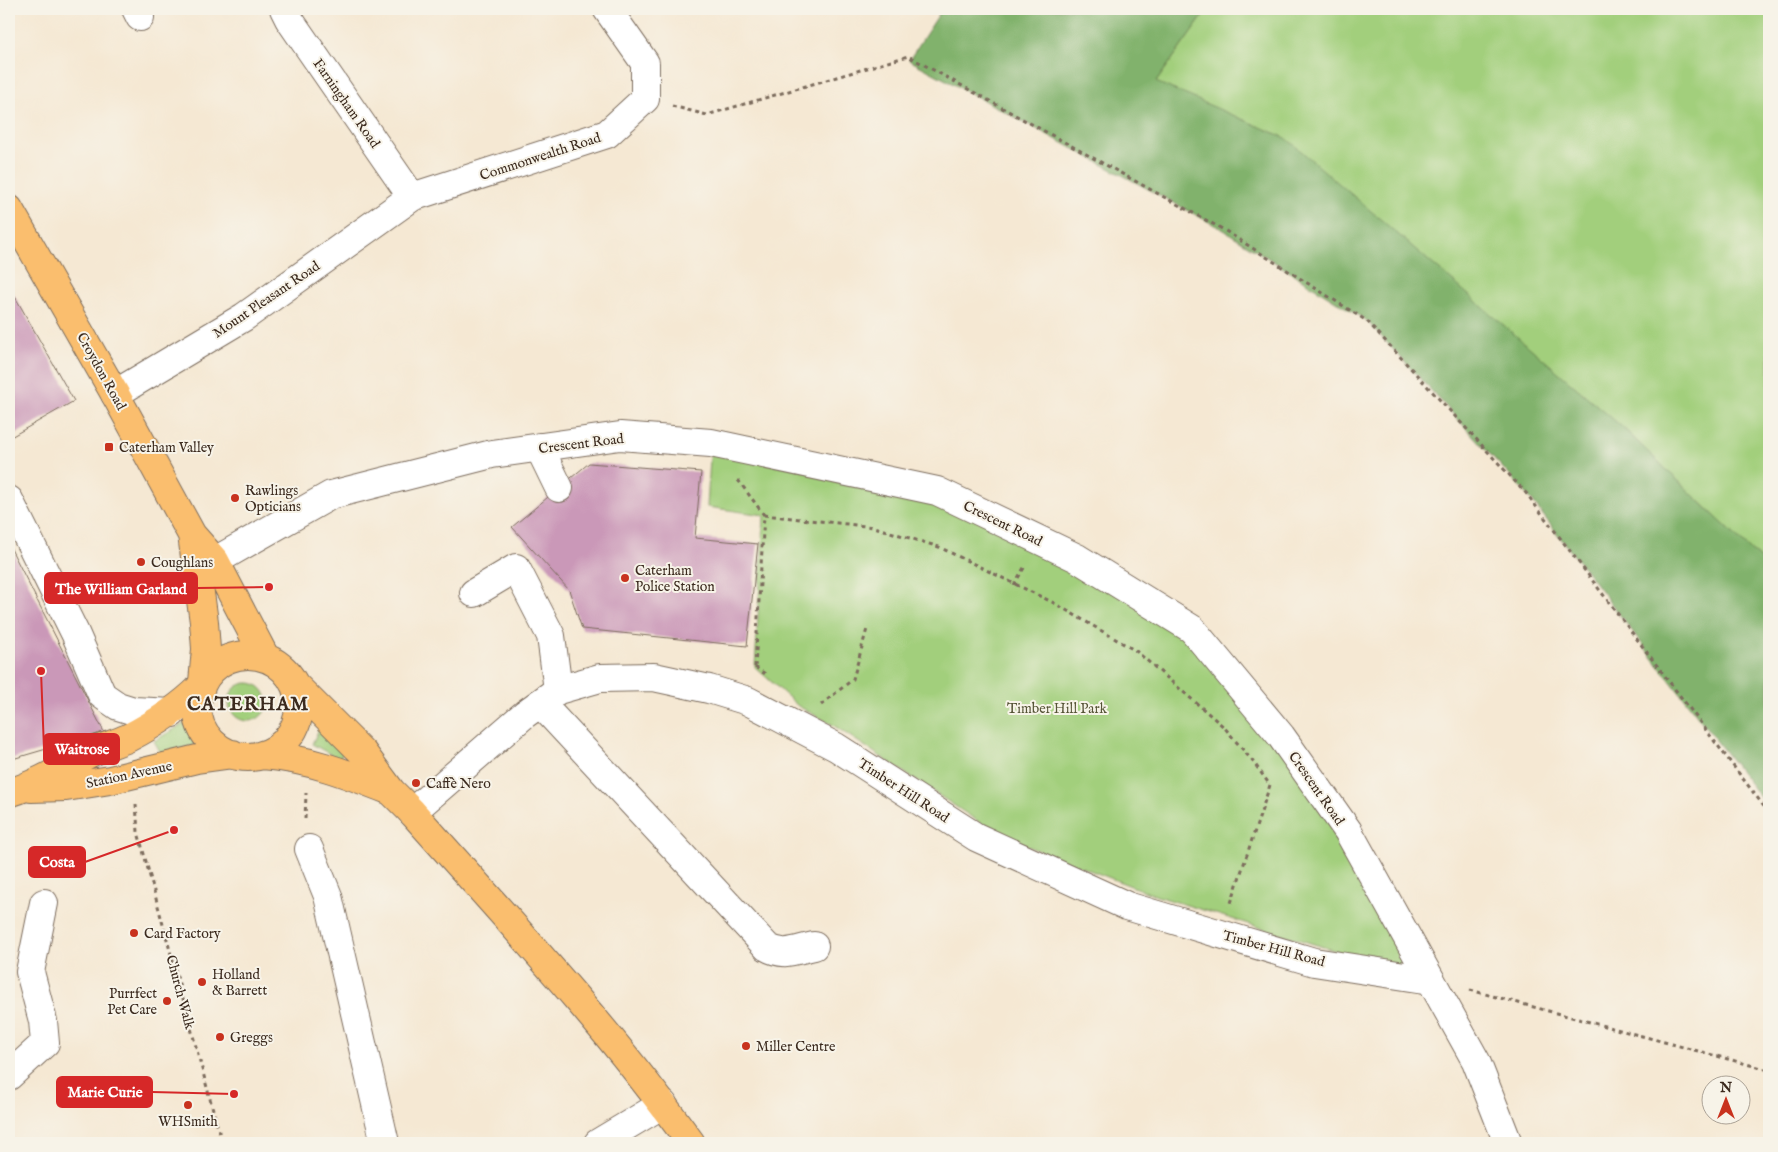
<svg xmlns="http://www.w3.org/2000/svg" width="1778" height="1152" font-family="'IM FELL English',serif">
<rect width="100%" height="100%" fill="#f7f3e8"/>
<filter id="ink" filterUnits="userSpaceOnUse"><feTurbulence type="fractalNoise" baseFrequency=".02" numOctaves="2"/><feDisplacementMap in="SourceGraphic" scale="10" xChannelSelector="R" yChannelSelector="G"/><feConvolveMatrix kernelMatrix="1 2 1 2 8 2 1 2 1" color-interpolation-filters="sRGB"/></filter>
<filter id="wash" filterUnits="userSpaceOnUse"><feTurbulence type="fractalNoise" baseFrequency=".0096" numOctaves="4" result="noise"/><feDisplacementMap in="SourceGraphic" scale="20" xChannelSelector="R" yChannelSelector="G"/><feGaussianBlur stdDeviation="1.12" result="paint"/><feColorMatrix in="noise" values="0 0 0 0 0 0 0 0 0 0 0 0 0 0 0 0 0 1.4 0 .05"/><feComposite in="paint" operator="in"/></filter>
<g filter="url(#wash)">
<rect width="100%" height="100%" fill="#f5e8d3"/>
<path fill="#a2cf7c" stroke="#6e7c4d" d="M1208,9H1769V568L1621,426L1156,82Z
M711,443L937,491L1192,629L1281,736L1431,980L1157,896L1032,848L988,828L833,725L798,706L755,667L764,515L707,507Z
M229 702a19 19 0 1 1 38 0a19 19 0 1 1-38 0Z
M185,723L195,745L161,753L154,741Z
M320,727L347,747L339,759L312,744Z"/>
<path fill="#81b26c" stroke="#5e6e45" d="M933,9H1208L1156,82L1286,138L1621,426L1769,568V809L1526,493L1367,321L1224,230L909,60L939,14Z"/>
<g id="blocks">
<path fill="#ca98b8" d="M9,286L74,401L9,438Z
M589,463L701,472L695,538L758,544L747,646L582,629L569,590L512,527Z
M9,545L104,732L9,760Z"/>
</g>
</g>
<g filter="url(#ink)">
<use href="#blocks" fill-opacity="0" stroke="#7c6c5d" stroke-width="1"/>
<g fill="none" stroke-linecap="round" stroke-linejoin="round">
<g stroke="#7c6c5d" stroke-width="30">
<path id="minor" d="M136,9L140,17
M284,9L289,19L412,197
M115,394L244,317L412,197L607,134L645,99V63L607,9
M539,447L559,488
M9,500L75,633L102,695L118,706L134,711L172,713
M215,561L331,495L492,454L620,436L711,443L937,491L1077,558L1192,629L1281,736L1348,831L1476,1061L1508,1143
M474,593L516,568L551,636L558,690
M540,703L767,947C784,957 795,950 814,946
M412,812L525,714L558,690L600,678L654,677L709,689L748,701L836,747L976,837L1127,906L1314,962L1431,980
M309,849L328,896L385,1143
M9,1076L45,1043L43,1021L30,972L44,903
M598,1143L663,1104"/>
</g>
<g stroke="#7c6c5d" stroke-width="30">
<path id="major" d="M9,209L115,394L192,535L215,561L265,657
M192,535L204,622L206,649L203,682
M197 706a51 51 0 1 1 102 0a51 51 0 1 1-102 0Z
M295,685L363,753L391,791L412,812C508,920 607,1026 691,1143
M262,755C307,758 348,774 391,791
M31,788L66,787L110,780L197,759L233,754
M9,793C38,784 65,767 92,752C104,747 116,743 128,738C155,724 180,708 201,687"/>
</g>
<path stroke="#7c6c5d" stroke-width="3" stroke-dasharray="4 4" stroke-linecap="butt" d="M672,106L707,115L908,56L1224,230L1367,321L1526,493L1769,813
M738,480L764,515L755,668
M764,515L874,527L939,547L1054,603L1136,651L1224,727L1254,763L1270,785L1230,906
M1014,585L1025,566
M755,667L767,675
M821,705L853,679L867,629
M136,804L138,832L222,1143
M305,819L306,793
M1470,990L1769,1070"/>
<use href="#minor" stroke="#fff" stroke-width="28"/>
<use href="#major" stroke="#fabe6e" stroke-width="28"/>
</g>
</g>
<g fill="#c8321e" stroke="#f7f3e8" stroke-width="2">
<rect x="104" y="442" width="10" height="10" rx="2.5"/>
<circle cx="235" cy="498" r="5"/>
<circle cx="141" cy="562" r="5"/>
<circle cx="625" cy="578" r="5"/>
<circle cx="416" cy="783" r="5"/>
<circle cx="134" cy="933" r="5"/>
<circle cx="202" cy="982" r="5"/>
<circle cx="167" cy="1001" r="5"/>
<circle cx="220" cy="1037" r="5"/>
<circle cx="746" cy="1046" r="5"/>
<circle cx="188" cy="1105" r="5"/>
</g>
<g text-anchor="middle" stroke-width="4" stroke-linejoin="round" paint-order="stroke">
<g font-size="14" fill="#3b2a1e" stroke="#f7f3e8">
<text transform="translate(347 103) rotate(55)" y="5">Farningham Road</text>
<text transform="translate(540 156) rotate(-18)" y="5">Commonwealth Road</text>
<text transform="translate(266 299) rotate(-34)" y="5">Mount Pleasant Road</text>
<text transform="translate(102 371) rotate(61)" y="5">Croydon Road</text>
<text transform="translate(581 443) rotate(-7)" y="5">Crescent Road</text>
<text transform="translate(1003 523) rotate(26)" y="5">Crescent Road</text>
<text transform="translate(129 774) rotate(-12)" y="5">Station Avenue</text>
<text transform="translate(1317 788) rotate(55)" y="5">Crescent Road</text>
<text transform="translate(904 790) rotate(33)" y="5">Timber Hill Road</text>
<text transform="translate(1274 948) rotate(15)" y="5">Timber Hill Road</text>
<text transform="translate(181 992) rotate(75)" y="5">Church Walk</text>
</g>
<g font-size="14" fill="#3b2a1e" stroke="#f7f3e8" text-anchor="start">
<text x="119" y="452">Caterham Valley</text>
<text x="245" y="495">Rawlings<tspan x="245" dy="16">Opticians</tspan></text>
<text x="151" y="567">Coughlans</text>
<text x="635" y="575">Caterham<tspan x="635" dy="16">Police Station</tspan></text>
<text x="426" y="788">Caffè Nero</text>
<text x="144" y="938">Card Factory</text>
<text x="212" y="979">Holland<tspan x="212" dy="16">&amp; Barrett</tspan></text>
<text x="157" y="998" text-anchor="end">Purrfect<tspan x="157" dy="16">Pet Care</tspan></text>
<text x="230" y="1042">Greggs</text>
<text x="756" y="1051">Miller Centre</text>
<text x="188" y="1126" text-anchor="middle">WHSmith</text>
</g>
<g font-size="14" fill="#555336" stroke="#f7f3e8">
<text x="1057" y="713">Timber Hill Park</text>
</g>
<g font-size="19" font-weight="bold" letter-spacing="1" fill="#3b2a1e" stroke="#f7f3e8">
<text x="248" y="710">CATERHAM</text>
</g>
</g>
<path fill="none" stroke="#d62828" stroke-width="2" d="M269 587L197 588M41 671L44 749M174 830L85 862M234 1094L152 1092"/>
<g fill="#d62828" stroke="#f7f3e8" stroke-width="2">
<circle cx="269" cy="587" r="5"/>
<circle cx="41" cy="671" r="5"/>
<circle cx="174" cy="830" r="5"/>
<circle cx="234" cy="1094" r="5"/>
</g>
<g fill="#d62828" stroke="#d62828" stroke-width="2">
<rect x="45" y="573" width="152" height="30" rx="5"/>
<rect x="44" y="734" width="75" height="30" rx="5"/>
<rect x="29" y="847" width="56" height="30" rx="5"/>
<rect x="57" y="1077" width="95" height="30" rx="5"/>
</g>
<g font-size="15" text-anchor="middle" font-weight="bold" fill="#fff">
<text x="121" y="594">The William Garland</text>
<text x="82" y="754">Waitrose</text>
<text x="57" y="867">Costa</text>
<text x="105" y="1097">Marie Curie</text>
</g>
<rect width="1778" height="1152" fill="none" stroke="#f7f3e8" stroke-width="30"/>
<g transform="translate(1726 1100)"><circle r="24" fill="#f7f3e8" stroke="#aca397"/>
<path d="M0-4L9 19L0 12L-9 19Z" fill="#c8321e"/>
<text y="-8" font-size="14" font-weight="bold" text-anchor="middle" fill="#3b2a1e">N</text>
</g>
</svg>
